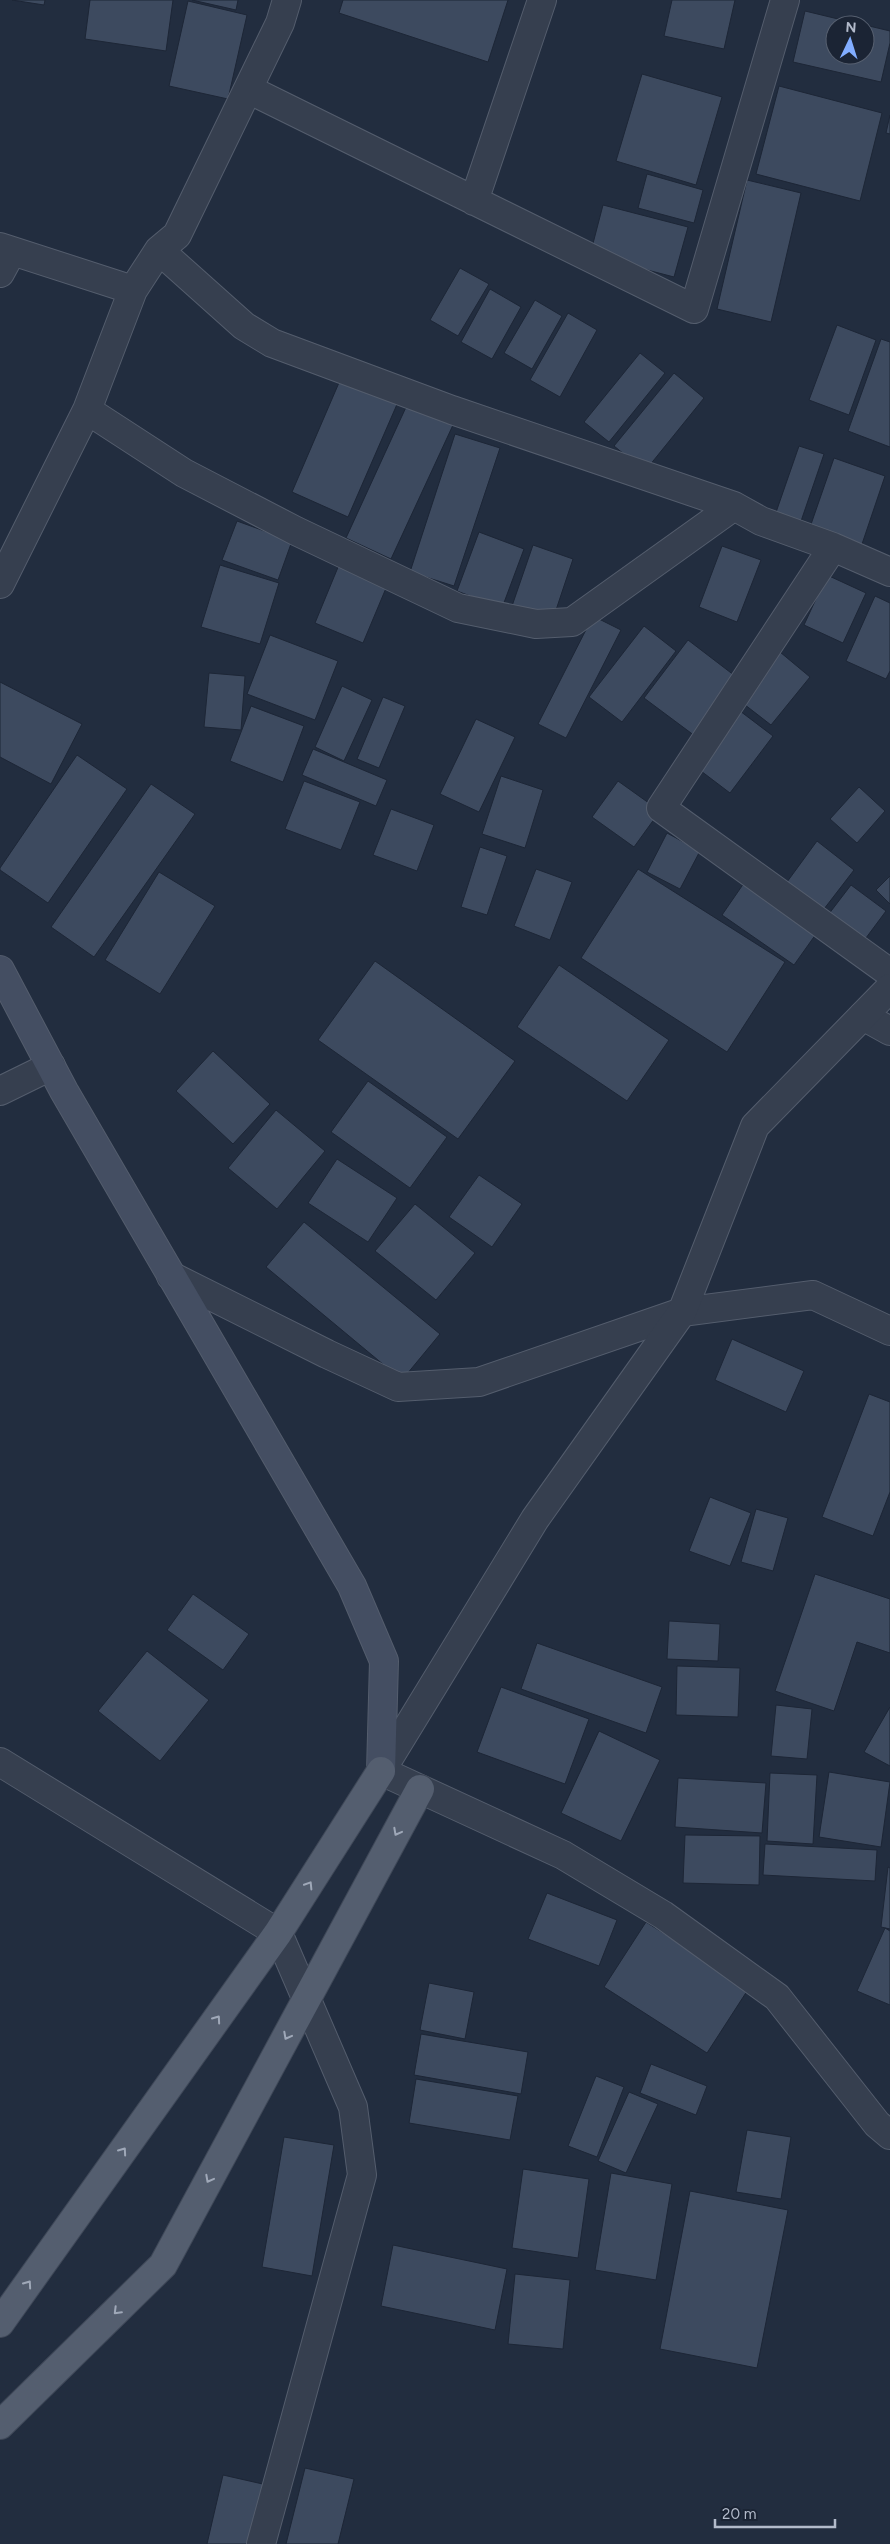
<svg xmlns="http://www.w3.org/2000/svg" width="890" height="2544" font-family="Figtree,sans-serif">
<rect width="100%" height="100%" fill="#222d3f"/>
<path fill="#3d4a5f" stroke="#1d2636" d="M12,0H45L44,5Z
M90,0H173L166,51L85,39Z
M192,0H238L236,10Z
M343,0H508L488,62L339,13Z
M672,0H735L724,49L664,36Z
M188,1L247,15L228,99L169,86Z
M805,11L863,25H835V55H865V25L890,31V43L881,82L793,62Z
M642,74L722,97L696,185L616,161Z
M779,86L882,113L860,201L756,174Z
M890,115V134L886,133Z
M647,174L703,190L694,223L638,208Z
M747,180L801,193L771,322L717,309Z
M603,205L688,227L674,277L590,255Z
M460,268L489,284L458,336L430,320Z
M490,289L521,307L492,359L461,342Z
M535,300L562,316L532,369L504,353Z
M568,313L597,330L560,397L530,380Z
M837,325L876,340L849,415L809,400Z
M881,339L890,342V447L848,431Z
M640,353L665,373L609,442L584,422Z
M674,373L704,398L645,471L614,446Z
M341,378L398,402L348,517L292,492Z
M407,405L453,425L391,559L346,538Z
M455,434L500,448L454,586L410,572Z
M799,446L824,454L798,530L773,521Z
M834,458L885,476L860,550L808,533Z
M237,521L292,541L278,580L222,560Z
M479,532L524,549L502,608L457,591Z
M533,545L573,559L553,619L512,606Z
M722,546L761,560L737,622L699,607Z
M341,560L389,581L363,643L315,623Z
M220,565L279,583L260,644L201,627Z
M827,575L866,593L843,643L804,625Z
M875,596L890,603V671L886,679L846,661Z
M593,616L621,630L566,738L538,724Z
M644,626L676,651L622,722L589,697Z
M270,635L338,661L315,720L247,694Z
M688,640L739,679L695,736L644,698Z
M780,652L810,677L771,725L740,701Z
M209,673L245,676L241,730L204,727Z
M0,682L82,724L51,784L0,757Z
M342,686L372,700L344,761L315,747Z
M383,697L405,706L379,768L357,759Z
M251,706L304,726L283,782L230,761Z
M740,711L773,736L730,793L697,768Z
M476,719L515,737L479,812L440,794Z
M313,749L387,780L376,806L302,775Z
M77,755L127,789L48,903L0,870V868Z
M501,776L543,790L525,848L482,834Z
M304,781L360,802L341,850L285,829Z
M618,781L660,811L634,847L592,817Z
M151,784L195,814L94,957L51,927Z
M859,787L885,811L857,843L830,819Z
M391,809L434,825L417,871L373,855Z
M667,833L700,851L680,889L647,872Z
M817,841L854,870L824,909L787,882Z
M480,847L507,856L487,915L461,907Z
M536,869L572,882L550,940L514,926Z
M638,869L785,962L727,1052L581,958Z
M159,872L215,906L160,994L105,960Z
M890,876V904L876,890Z
M744,883L816,934L794,965L722,915Z
M851,885L886,911L860,946L825,919Z
M375,961L515,1061L458,1139L318,1040Z
M559,965L669,1040L627,1101L517,1027Z
M213,1051L270,1104L233,1144L176,1091Z
M368,1081L447,1137L410,1188L331,1132Z
M276,1110L325,1151L277,1209L228,1168Z
M337,1159L397,1198L368,1242L308,1203Z
M479,1175L522,1204L492,1247L449,1217Z
M415,1204L475,1253L436,1300L375,1251Z
M304,1222L440,1334L402,1380L266,1267Z
M732,1339L804,1371L786,1412L715,1380Z
M869,1394L890,1402V1492L873,1536L822,1517Z
M710,1497L751,1513L730,1566L689,1551Z
M756,1509L788,1518L773,1571L741,1562Z
M815,1574L890,1599V1653L857,1642L834,1711L775,1691Z
M193,1594L249,1634L223,1670L167,1630Z
M669,1621L720,1624L718,1661L667,1659Z
M537,1643L662,1687L646,1733L521,1689Z
M147,1651L209,1700L160,1761L98,1711Z
M677,1666L740,1668L738,1717L676,1715Z
M501,1687L589,1719L565,1784L477,1752Z
M776,1705L812,1709L807,1759L771,1756Z
M890,1707V1766L864,1752Z
M599,1731L660,1760L621,1841L561,1813Z
M829,1772L890,1782L881,1847L819,1837Z
M770,1773L817,1775L813,1844L767,1841Z
M678,1778L766,1783L762,1833L675,1827Z
M685,1835L760,1836L759,1885L683,1883Z
M765,1844L877,1850L875,1881L763,1875Z
M888,1867L890,1868V1929L881,1927Z
M547,1893L617,1920L599,1966L528,1939Z
M646,1922L749,1988L707,2053L604,1987Z
M885,1928L890,1931V2005L857,1991Z
M429,1983L474,1992L465,2039L420,2030Z
M421,2034L528,2052L521,2094L414,2075Z
M651,2064L707,2086L696,2115L640,2093Z
M596,2076L624,2087L597,2157L568,2146Z
M416,2079L518,2096L510,2140L409,2123Z
M629,2092L658,2104L626,2173L598,2161Z
M747,2130L791,2137L781,2199L736,2192Z
M284,2137L334,2145L312,2276L262,2267Z
M523,2169L589,2179L578,2258L512,2248Z
M611,2173L672,2184L656,2280L595,2270Z
M690,2191L788,2210L757,2368L660,2349Z
M393,2245L507,2269L495,2330L381,2306Z
M515,2274L570,2280L563,2349L508,2344Z
M305,2468L354,2479L338,2544H286Z
M223,2475L267,2485L253,2544H207Z"/>
<g fill="none" stroke-linecap="round" stroke-linejoin="round">
<g stroke="#545d6d" stroke-width="30">
<path id="minor" d="M248,89L694,309L785,0
M474,201L542,0
M0,247L133,290L159,250L177,235L280,23L287,0
M159,250L244,326L272,343L452,410L734,506L761,521L833,547L890,572
M0,273L12,251
M87,410L184,473L296,531L458,608L536,624L572,622L734,506
M833,547L661,808L890,973
M0,584L87,410L133,290
M863,1016L890,1031
M0,1091L51,1066
M171,1276L327,1354L398,1387L479,1382L682,1312L813,1295L890,1331
M0,1762L278,1933L353,2107L362,2175L261,2544"/>
</g>
<g stroke="#545d6d" stroke-width="30">
<path id="tertiary" d="M890,988L755,1126L682,1312L535,1519L381,1771L563,1855L663,1915L777,1997L877,2124L890,2135"/>
</g>
<g stroke="#545d6d" stroke-width="30">
<path id="secondary" d="M0,970L64,1091L352,1586L384,1661L381,1771"/>
</g>
<g stroke="#3f4858" stroke-width="30">
<path id="primary" d="M0,2323L278,1933L381,1771
M0,2425L163,2265L420,1789"/>
</g>
<use href="#minor" stroke="#363f4f" stroke-width="28"/>
<use href="#tertiary" stroke="#363f4f" stroke-width="28"/>
<use href="#secondary" stroke="#444e62" stroke-width="28"/>
<use href="#primary" stroke="#545e6f" stroke-width="28"/>
</g>
<defs><path id="oneway-chevron" d="M-2-3.5L2.5 0L-2 3.5" fill="none" stroke-width="1.6" stroke-linecap="round" stroke-linejoin="round" transform="scale(1.25)"/></defs>
<g stroke="#9fa8b8">
<use href="#oneway-chevron" transform="translate(397 1832) rotate(118)"/>
<use href="#oneway-chevron" transform="translate(309 1885) rotate(-58)"/>
<use href="#oneway-chevron" transform="translate(217 2019) rotate(-55)"/>
<use href="#oneway-chevron" transform="translate(287 2036) rotate(118)"/>
<use href="#oneway-chevron" transform="translate(123 2151) rotate(-55)"/>
<use href="#oneway-chevron" transform="translate(209 2179) rotate(118)"/>
<use href="#oneway-chevron" transform="translate(28 2284) rotate(-55)"/>
<use href="#oneway-chevron" transform="translate(117 2311) rotate(135)"/>
</g>
<g transform="translate(850 40) rotate(4)"><circle r="24" fill="#1b2434" stroke="#576070"/>
<path d="M0-4L9 19L0 12L-9 19Z" fill="#82adff"/>
<text y="-8" font-size="14" font-weight="bold" text-anchor="middle" fill="#b2baca">N</text>
</g>
<path d="M715 2519v8h120v-8" fill="none" stroke="#b2baca" stroke-width="2.5"/>
<text x="722" y="2519" font-size="15" fill="#b2baca" stroke="#1b2434" stroke-width="4" paint-order="stroke">20 m</text>
</svg>
